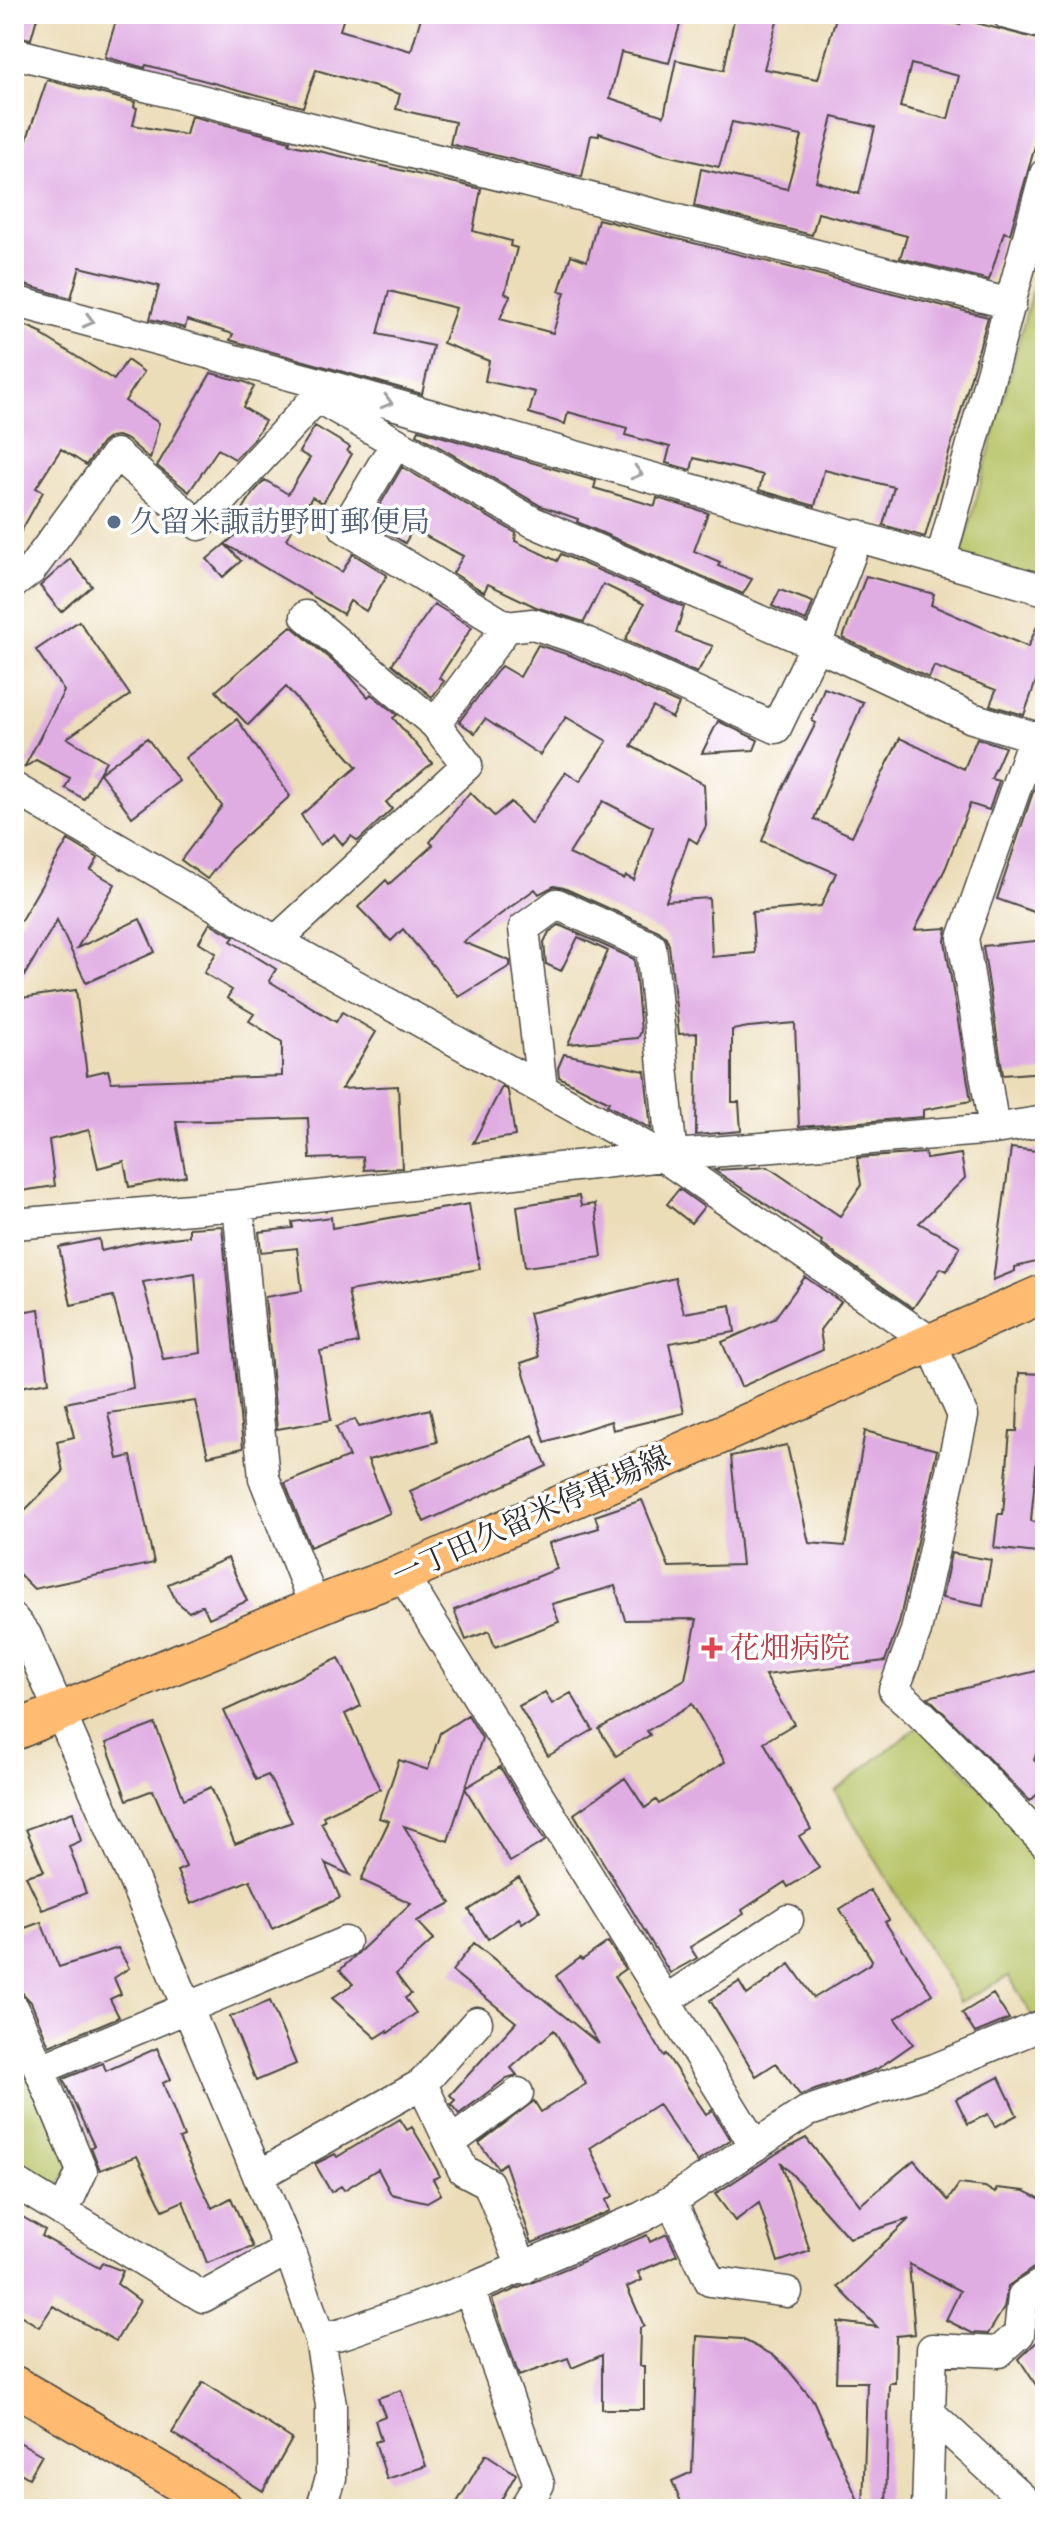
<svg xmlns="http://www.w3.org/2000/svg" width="1059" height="2523" font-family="'IM FELL Double Pica','Noto Serif JP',serif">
<rect width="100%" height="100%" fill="#fff"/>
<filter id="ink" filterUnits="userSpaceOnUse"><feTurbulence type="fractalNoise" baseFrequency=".0125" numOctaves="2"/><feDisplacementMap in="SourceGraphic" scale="16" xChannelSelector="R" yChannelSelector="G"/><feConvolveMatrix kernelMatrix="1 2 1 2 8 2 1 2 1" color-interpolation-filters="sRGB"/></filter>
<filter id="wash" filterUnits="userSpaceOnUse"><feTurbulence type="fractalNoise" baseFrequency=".006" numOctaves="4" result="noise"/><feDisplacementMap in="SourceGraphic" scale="32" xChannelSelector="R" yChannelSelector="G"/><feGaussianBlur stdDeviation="1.8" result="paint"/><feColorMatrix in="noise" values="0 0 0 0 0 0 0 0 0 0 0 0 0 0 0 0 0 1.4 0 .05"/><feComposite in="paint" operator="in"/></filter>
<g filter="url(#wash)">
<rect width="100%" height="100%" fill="#ecddb9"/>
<path fill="#b6c264" stroke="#707648" stroke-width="2" d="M1045,243V580L961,556Z
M920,1725L1032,1839L1045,1861V2013L1033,2018L1009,1976L960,2002L835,1791Z
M14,2038L70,2165L56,2191L14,2166Z"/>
<g id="blocks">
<path fill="#e0ade3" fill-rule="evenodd" d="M14,14H38L31,39L14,36Z
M118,14H345L340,30L411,51L422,14H683L669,63L621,52L610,98L664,116L676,60L724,70L735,14H779L764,69L818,79L837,14H921L960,25L961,19L1045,41V111L1010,234L1004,232L989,280L900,258L907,236L818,213L812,235L694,206L701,169L787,189L802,136L732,122L719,167L661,154L599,133V136L591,135L582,177L450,144L455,122L396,109L400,94L316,70L303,107L146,65L145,68L105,57ZM911,64L959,76L948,119L900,107ZM833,117L875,127L859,194L816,181Z
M47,80L135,102L134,107L137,108L133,125L186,135L191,116L290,141L289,144L481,189L473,231L511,241L510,246L517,248L505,293L510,296L500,319L553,333L565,292L559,291L571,255L587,261L598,219L988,317L925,537L883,525L894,487L824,470L815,506L759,490L763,475L694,458L691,470L666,463L670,447L625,435L627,428L568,412L565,424L529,413L535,392L485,381L489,361L443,343L456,308L389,291L378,334L433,346L422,394L230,340L233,334L187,320L185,328L150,319L159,286L80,267L71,298L14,282V177Z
M20,323L43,333L42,335L114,380L127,360L144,372L125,401L159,423L150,459L128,440L118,436L110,437L102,443L86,465L61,449L36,488L43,492L14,544V334Z
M211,373L245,382L254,387L243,407L265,421L253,440L235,459L218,449L189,492L157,466Z
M315,426L350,447L347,451L352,454L323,503L312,497L286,539L342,572L353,554L387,575L366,611L350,601L343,614L225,544L241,561L223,577L207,559L237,534L230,530L253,493L265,480L288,494L310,458L299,452Z
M419,430L596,481L594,488L655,506L657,498L708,513L694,551L720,562L718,566L752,579L743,594L577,522L578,519L541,506L417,434Z
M402,467L516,533L515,541L557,561L561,554L684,607L676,633L713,646L697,673L625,640L644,604L603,584L584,622L536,607L488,584L484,592L453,573L463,556L413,529L405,543L370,522Z
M70,559L92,586L61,612L40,586Z
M866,576L934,594L931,605L1028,647L1045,608V684L1036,681L1024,715L990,705L996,690L934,666L929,678L843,638Z
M780,590L813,602L806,621L772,606Z
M434,604L472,627L439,678L444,681L432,697L392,664Z
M79,621L130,695L67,738L106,761L84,799L65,788L70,778L36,760L24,768L64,691L36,650Z
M291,626L349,675L368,697L371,694L397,715L393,718L432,763L386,802L392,809L358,841L351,836L343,845L334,834L320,845L301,815L357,767L286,687L248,725L216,691Z
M538,645L572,656L679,704L672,718L653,707L631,746L704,784L706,826L697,843L689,838L666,901L709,898L712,957L755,953L752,912L821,906L836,873L762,841L780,794L816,723L812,721L824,688L863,702L814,819L852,836L900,738L964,769L977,738L1005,747L991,779L999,781L989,810L970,804L946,867L915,930L947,928L945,941L971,1101L923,1110V1117L799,1127L795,1023L748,1027L732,1030V1102H739L741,1131L696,1135L697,1033L679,1034L669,945L666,937L659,931L564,888L554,886L539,894L535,889L463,942L510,961V966L459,997L403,929L391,941L358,907L386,880L389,884L433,845L430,842L470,792L494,816L511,802L531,824L566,772L580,781L607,741L566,717L540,755L485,719L475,733L459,722L501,666L520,677ZM603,801L653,827L634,880L626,876L624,879L569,854Z
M237,719L290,796L231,849L207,879L181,860L222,806L185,758Z
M718,721L758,740L754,750L702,753Z
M147,738L179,781L132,817L100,773Z
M1044,771H1045V916L997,899L1033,792Z
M68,840L98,858L91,870L115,884L77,948L140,919L155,952L86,983L57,920L14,993V932Z
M210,923L234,937L231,941L276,969L269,981L336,1022L342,1012L376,1032L342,1089L398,1086L402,1168L364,1170L363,1157L310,1159L308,1118L176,1122L186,1176L129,1187L124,1161L98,1168L89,1130L49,1140L55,1186L14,1192V999L76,990L87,1075L108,1070L111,1082L282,1076V1042L249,1021L254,1014L227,998L232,990L204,973L216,953L199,942Z
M559,925L634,959L641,1032L638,1038L568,1044L608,951L578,937L561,971L546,964L544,942L549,932Z
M1045,940V1072L1003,1075L983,946Z
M564,1054L645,1071L651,1129L607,1105L609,1102L559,1077L558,1068Z
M502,1087L508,1091L515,1136L473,1143Z
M1011,1148L1045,1152V1227L1040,1261L1015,1267V1271L993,1280Z
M925,1153L926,1159L961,1154L965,1178L919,1223L960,1246L947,1271L941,1268L913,1308L821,1244L822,1241L714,1170L768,1167L840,1216L861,1185L857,1158Z
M679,1189L704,1207L691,1223L667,1204Z
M579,1196L581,1206L595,1204L602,1257L525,1267L517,1206Z
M469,1204L480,1269L348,1291L358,1343L320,1351L331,1420L277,1429L265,1297L302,1291L297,1248L261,1252L259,1232L293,1228L292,1222L331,1217L332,1228Z
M222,1226L243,1448L208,1456L195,1401L108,1413L118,1459L131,1456L154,1563L34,1589L14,1569V1521L63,1472L57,1441L74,1437L66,1403L133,1388L129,1356L113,1296L71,1305L59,1247L99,1239L101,1251L145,1241L189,1236V1228ZM195,1273L201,1353L163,1359L143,1282Z
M805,1277L841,1302L820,1330L823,1350L741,1387L722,1342L774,1319Z
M675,1278L684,1313L731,1305L735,1332L669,1343L684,1413L613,1430L611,1421L545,1442L521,1363L539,1357L529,1313Z
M39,1309L49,1382L14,1388V1313Z
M1019,1373L1045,1374V1402H1042L1031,1521L1045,1523V1554L994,1548L998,1514H1003L1010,1431H1017Z
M430,1409L437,1442L368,1460L390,1513L310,1547L285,1483L349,1457L336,1427L355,1419L359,1427Z
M865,1431L937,1450L899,1623L885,1661L765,1675L794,1724L764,1742L811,1829L799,1836L819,1868L788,1887L785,1882L742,1910L744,1914L690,1947L697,1958L670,1973L574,1814L625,1778L645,1808L656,1800L659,1804L725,1762L692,1704L647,1731L650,1735L616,1756L599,1729L685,1679L697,1619L625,1620L615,1586L552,1604L559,1622L495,1647L489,1631L466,1640L454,1610L557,1569L549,1543L599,1528L595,1516L642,1500L669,1567L742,1565L731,1456L787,1445L809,1543L845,1546Z
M533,1435L547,1466L424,1522L410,1491Z
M951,1553L991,1560L983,1606L942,1598Z
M228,1558L247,1601L209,1618L203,1605L189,1612L176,1601L168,1584Z
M339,1658L361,1706L345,1714L380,1789L323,1816L325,1821L321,1823L350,1875L325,1863L340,1898L272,1929L250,1880L191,1904L177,1871L186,1867L153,1790L127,1800L106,1743L155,1724L184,1799L211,1787L235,1844L292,1822L268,1775L256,1780L224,1711Z
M1045,1669V1729L1034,1760L1045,1771V1787L1030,1801L928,1697Z
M545,1692L552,1704L571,1693L593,1730L548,1756L519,1706Z
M468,1715L482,1738L448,1841L404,1826L451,1903L417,1921L434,1939L396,1974L411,1994L405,1998L416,2013L388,2033L387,2031L376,2038L332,1998L353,1984L340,1970L411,1903L361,1880L389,1821L379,1818L399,1760L428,1770L440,1733Z
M500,1767L545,1841L510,1862L465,1788Z
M73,1812L81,1841L69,1846L86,1893L42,1910L26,1876L44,1871L26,1829Z
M519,1877L540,1911L522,1923L519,1918L488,1939L469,1910Z
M870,1890L889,1920L885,1922L932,1994L895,2019L913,2044L877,2069L800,2095L776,2063L756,2076L710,2000L739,1982L747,1995L790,1964L814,1998L871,1963L872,1960L840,1909Z
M41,1922L59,1967L118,1948L129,1968L114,1978L121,1994L110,1999L119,2017L49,2046L31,2002L14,1984V1932Z
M608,1942L625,1969L615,1976L664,2056L666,2054L706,2114L712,2110L730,2140L697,2162L658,2104L590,2148L613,2196L606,2200L610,2211L532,2243L505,2163L498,2168L479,2143L534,2101L541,2112L586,2084L554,2030L511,2068L517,2075L507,2078L459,2114L451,2104L455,2100L450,2095L516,2022L452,1971L474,1943L599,2044L556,1976L580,1958L582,1960Z
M993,1994L1009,2019L975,2033L962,2013Z
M270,2001L296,2064L256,2081L230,2017Z
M157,2048L171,2079L163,2083L184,2137L179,2139L212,2208L231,2198L253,2247L207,2263L183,2201L163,2210L137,2156L100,2170L91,2147L94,2146L63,2079L103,2063L106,2071Z
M999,2077L1017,2115L995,2127L988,2114L968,2124L956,2099Z
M400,2119L407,2130L412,2127L428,2154L440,2176L433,2179L441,2194L427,2202L391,2194L378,2169L344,2190L341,2186L331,2192L315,2164L335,2154L337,2157Z
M806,2138L860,2205L914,2160L948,2200L959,2184L985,2187L995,2193L997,2188L1025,2191L1045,2201V2264L1035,2267L1008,2286L1004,2308L988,2334L972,2333L946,2320L960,2291L909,2264L915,2334L896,2336L895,2383H889L886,2509H863L867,2382H836L838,2322L877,2327L838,2287L909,2219L849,2238L781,2162L810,2251L778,2262L759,2203L735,2221L715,2194L779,2152Z
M14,2212L45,2230L42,2236L99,2268L102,2263L123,2271L117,2284L140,2301L116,2341L53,2306L39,2327L14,2311V2292L24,2277L14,2270Z
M667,2234L677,2255L638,2272L642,2280L627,2287L644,2326L640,2328L639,2366H644V2409H602V2355L572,2368L568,2358L519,2376L492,2299L647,2235L650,2242Z
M1045,2334V2399L1019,2359Z
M697,2336L742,2339L773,2355L786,2367L813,2400L862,2509H684L672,2481L692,2472Z
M203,2382L292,2439L263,2491L172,2433Z
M401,2390L426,2466L387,2479L375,2442L381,2440L375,2420L385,2416L378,2398Z
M14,2439L42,2455L29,2478L14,2469Z
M486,2454L516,2474L496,2509H453Z"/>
</g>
</g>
<g filter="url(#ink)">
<use href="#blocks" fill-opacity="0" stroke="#484640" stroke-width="2"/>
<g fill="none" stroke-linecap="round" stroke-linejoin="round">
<g stroke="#484640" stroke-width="33">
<path id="minor" d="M1007,14L1045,24
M14,53L1011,304
M14,301L312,381L1045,590
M312,383L317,397L533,522L816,645L972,718L1045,740
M396,443L345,528L507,627
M941,559L1045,174
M14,583L31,570L116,454L199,525L317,397
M306,616L435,724
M14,788L276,941L662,1156L930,1341L963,1416L916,1631L894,1690C948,1736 995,1792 1045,1843
M276,941L467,765L435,724L507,627L533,624L579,639L776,728L816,645L858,535
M542,1089L524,928L557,904L651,947L672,1156
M994,1129L963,938L1034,736
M238,1205L264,1478L315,1607
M14,1224L238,1205L662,1156L994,1129L1045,1121
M402,1574L755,2146
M14,1620L26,1635L135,1883L289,2249L320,2339L331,2405V2478L321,2509
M666,2000L788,1920
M14,2009L82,2171L63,2212
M41,2069L345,1942
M422,2084L477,2022
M451,2142L518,2093
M258,2176L422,2084L463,2170L488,2183L523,2269
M14,2182L203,2297L289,2249
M671,2201L710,2281L787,2292
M469,2289L539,2484L524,2509
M320,2339L345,2333L469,2289L642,2217L671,2201L806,2112L935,2069L1045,2024
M930,2413L1034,2509
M927,2509L932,2349L999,2352L1019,2334L1023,2296L1045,2282"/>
</g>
<g stroke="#484640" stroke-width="41">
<path id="major" d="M14,1731L339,1597L402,1574L1045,1293
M14,2385L224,2509"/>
</g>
<use href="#minor" stroke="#fff" stroke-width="30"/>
<use href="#major" stroke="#ffbb71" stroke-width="38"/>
</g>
<defs><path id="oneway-chevron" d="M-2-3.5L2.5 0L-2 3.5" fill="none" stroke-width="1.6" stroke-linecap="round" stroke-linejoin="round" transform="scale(2)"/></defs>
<g stroke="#a0a0a0">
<use href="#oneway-chevron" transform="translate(89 321) rotate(15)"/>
<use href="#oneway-chevron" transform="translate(387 402) rotate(16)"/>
<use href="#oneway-chevron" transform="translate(637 473) rotate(16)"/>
</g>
</g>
<circle fill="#5c6f8a" stroke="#fff" stroke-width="3" cx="114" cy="522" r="8"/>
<path fill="#e0444e" stroke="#fff" stroke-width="3" d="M708 1636h8v8h8v8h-8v8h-8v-8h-8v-8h8z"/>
<g text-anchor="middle" stroke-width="7" stroke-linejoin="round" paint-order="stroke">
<g font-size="30" fill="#4e5e75" stroke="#fff" text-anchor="start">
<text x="130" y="532">久留米諏訪野町郵便局</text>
</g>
<g font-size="30" fill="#2b2b2b" stroke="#fff">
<text transform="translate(531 1516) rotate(-24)" y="10">一丁田久留米停車場線</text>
</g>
<g font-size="30" fill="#be3a42" stroke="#fff" text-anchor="start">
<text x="730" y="1658">花畑病院</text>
</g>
</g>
<rect width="1059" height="2523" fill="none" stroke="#fff" stroke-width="48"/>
</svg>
